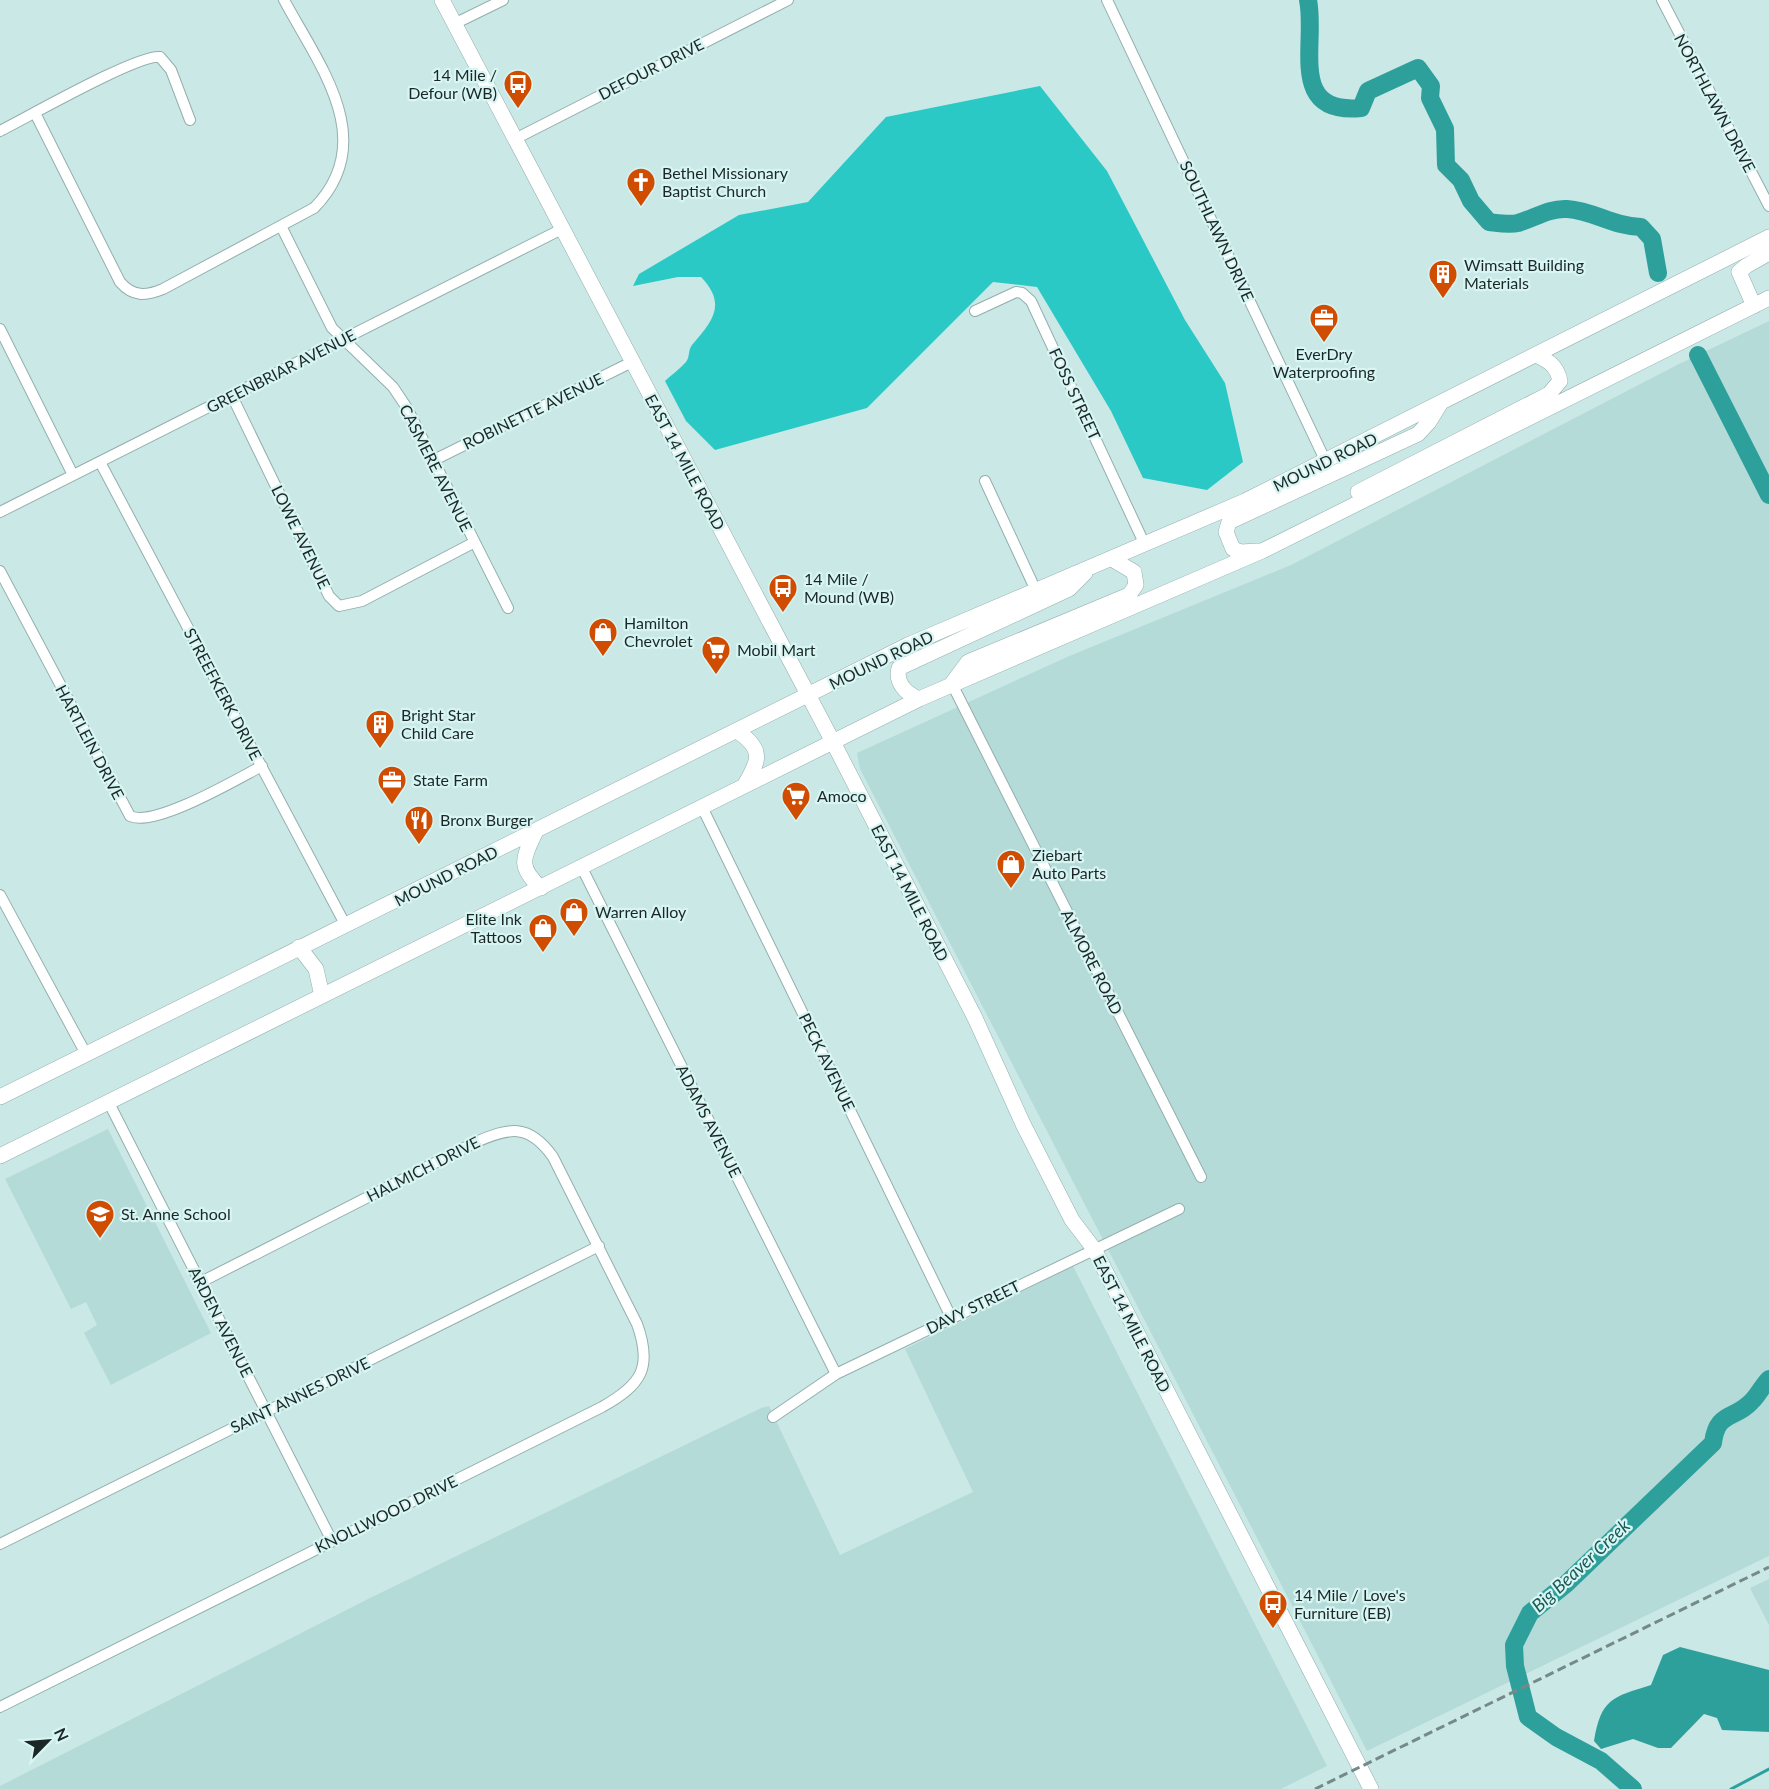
<svg xmlns="http://www.w3.org/2000/svg" width="1769" height="1789" font-family="Lato,sans-serif">
<rect width="100%" height="100%" fill="#cae8e6"/>
<path fill="#b5dbd9" d="M1769,321V1556L1367,1751L860,769L857,753L1067,657L1291,565L1679,364Z
M108,1129L211,1333L111,1385L84,1333L97,1325L86,1302L71,1309L5,1179Z
M1073,1266L1327,1766L1281,1789H0V1786L370,1598L761,1408L769,1406L840,1555L973,1492L905,1349Z
M1769,1579V1625L1750,1588Z"/>
<path fill="#2ac9c5" d="M1040,86L1107,171L1185,320L1225,383L1243,462L1207,490L1143,478L1111,411L1037,287L993,282L867,408L715,450L686,421L665,381C671,375 680,369 686,362C690,357 688,350 692,345C713,321 727,304 701,277H678L633,286L639,274L739,215L808,202L886,117Z"/>
<path fill="#2ea09c" d="M1680,1647L1769,1670V1732L1722,1730L1717,1718L1704,1714L1671,1748H1658L1633,1739L1601,1749L1594,1741C1601,1699 1612,1697 1651,1685L1663,1655Z"/>
<g fill="none" stroke-linecap="round" stroke-linejoin="round">
<path stroke="#2ea09c" stroke-width="3" d="M1731,1789L1769,1769"/>
<path stroke="#2ea09c" stroke-width="18" d="M1308,0C1317,43 1287,115 1361,108L1368,91L1418,68L1431,86L1430,98L1445,129L1446,165L1461,180L1471,201L1489,222C1498,223 1509,225 1518,223C1535,218 1549,208 1567,209C1595,211 1611,226 1641,227L1652,239L1658,273
M1698,355L1769,495
M1633,1789L1601,1761L1556,1737L1528,1717L1515,1666L1514,1645L1530,1613L1566,1584L1713,1443C1717,1411 1734,1420 1751,1402C1758,1396 1762,1386 1769,1379"/>
<g stroke="#93afad" stroke-width="12">
<path id="street" d="M1107,0L1326,462
M1662,0L1769,206
M454,24L503,0
M35,113L120,282C133,297 146,296 163,289L314,208C380,141 319,65 284,0
M0,131C28,117 138,54 160,57L171,70L190,120
M515,139L788,0
M281,226L332,328L393,387L407,408L508,608
M975,311L1016,292L1022,293L1031,301L1145,545
M0,329L73,475
M232,396L329,596L339,606L362,601L473,543
M434,460L632,362
M100,462L346,926
M985,481L1038,595
M0,512L562,229
M0,571L130,816C154,828 237,779 262,766
M952,684L1201,1177
M702,807L951,1317
M582,868L836,1374
M0,895L86,1054
M109,1103L332,1541
M773,1417L836,1374L1179,1209
M0,1544L599,1246
M0,1707L602,1407C641,1385 653,1368 637,1324L553,1157C529,1123 509,1127 474,1143L201,1282"/>
</g>
<g stroke="#93afad" stroke-width="16">
<path id="secondary" d="M442,0L833,742L975,1018L1023,1124L1072,1220L1094,1249L1371,1789
M1754,306L1739,272L1746,266L1769,253
M1358,492L1549,394L1560,381C1557,366 1549,361 1536,355
M1258,551L1241,552L1233,549L1226,532L1229,522L1418,434L1429,422L1440,404
M953,682L968,662L1129,595L1136,585L1134,572L1112,559
M919,699C906,693 895,683 899,668L1069,589L1085,573
M737,731C765,750 759,761 744,786
M536,831C523,858 517,866 541,888
M299,947L316,969L322,996
M0,1097L908,645L1245,501L1769,237
M0,1156L919,699L1262,551L1769,298"/>
</g>
<use href="#street" stroke="#fff" stroke-width="10"/>
<use href="#secondary" stroke="#fff" stroke-width="15"/>
<path stroke="#758a88" stroke-width="3" stroke-dasharray="9 4.5" stroke-linecap="butt" d="M1315,1789L1769,1567"/>
</g>
<defs>
<g id="bus-pin" transform="scale(1.5)"><path d="M0 17L-7.5 6A9.5 9.5 0 1 1 7.5 6Z" fill="#d04c00" stroke="#d7f5f3"/><path d="M-5-6H5V4H4V6H2V4H-2V6H-4V4H-5ZM-3.5-4V0h7V-4ZM-3.5 1.2v1.5H-2V1.2ZM2 1.2v1.5H3.5V1.2Z" fill="#fff"/></g>
<g id="church-pin" transform="scale(1.5)"><path d="M0 17L-7.5 6A9.5 9.5 0 1 1 7.5 6Z" fill="#d04c00" stroke="#d7f5f3"/><path d="M-1.2-6h2.4v3.5h3.3v2.4h-3.3V6h-2.4V-.1h-3.3v-2.4h3.3Z" fill="#fff"/></g>
<g id="building-pin" transform="scale(1.5)"><path d="M0 17L-7.5 6A9.5 9.5 0 1 1 7.5 6Z" fill="#d04c00" stroke="#d7f5f3"/><path d="M-4-6H4V6H1V3H-1V6H-4ZM-2.5-4.3h1.7v1.8h-1.7ZM.8-4.3h1.7v1.8H.8ZM-2.5-1h1.7V.8h-1.7ZM.8-1h1.7V.8H.8Z" fill="#fff"/></g>
<g id="office-pin" transform="scale(1.5)"><path d="M0 17L-7.5 6A9.5 9.5 0 1 1 7.5 6Z" fill="#d04c00" stroke="#d7f5f3"/><path d="M-6-3h4V-5.5h4V-3h4V5H-6ZM-1-4.5V-3h2v-1.5ZM-6 0V1H6V0Z" fill="#fff"/></g>
<g id="shop-pin" transform="scale(1.5)"><path d="M0 17L-7.5 6A9.5 9.5 0 1 1 7.5 6Z" fill="#d04c00" stroke="#d7f5f3"/><path d="M-5-2.5h2.3a2.7 3.5 0 0 1 5.4 0H5L5.5 6h-11ZM-1.5-2.5h3a1.5 2.3 0 0 0-3 0Z" fill="#fff"/></g>
<g id="supermarket-pin" transform="scale(1.5)"><path d="M0 17L-7.5 6A9.5 9.5 0 1 1 7.5 6Z" fill="#d04c00" stroke="#d7f5f3"/><path d="M-6-5.5h2.5l.6 2H6L4.5 2H-2.5L-4.4-4H-6ZM-1.5 3.2a1.3 1.3 0 1 0 .1 0ZM3 3.2a1.3 1.3 0 1 0 .1 0Z" fill="#fff"/></g>
<g id="restaurant-pin" transform="scale(1.5)"><path d="M0 17L-7.5 6A9.5 9.5 0 1 1 7.5 6Z" fill="#d04c00" stroke="#d7f5f3"/><path d="M-5-6h1v4h1v-4h1v4h1v-4h1v5L-1.5 .5V6h-2V.5L-5-1ZM5-6V6H3V1.5H1.5Q1.5-4 5-6Z" fill="#fff"/></g>
<g id="school-pin" transform="scale(1.5)"><path d="M0 17L-7.5 6A9.5 9.5 0 1 1 7.5 6Z" fill="#d04c00" stroke="#d7f5f3"/><path d="M0-5L7-2L0 1L-7-2ZM-4 1L0 2.5L4 1V4Q0 6-4 4Z" fill="#fff"/></g>
</defs>
<g fill-rule="evenodd">
<use href="#bus-pin" x="518" y="84"/>
<use href="#church-pin" x="641" y="182"/>
<use href="#building-pin" x="1443" y="274"/>
<use href="#office-pin" x="1324" y="318"/>
<use href="#bus-pin" x="783" y="588"/>
<use href="#shop-pin" x="603" y="632"/>
<use href="#supermarket-pin" x="716" y="650"/>
<use href="#building-pin" x="380" y="724"/>
<use href="#office-pin" x="392" y="780"/>
<use href="#supermarket-pin" x="796" y="796"/>
<use href="#restaurant-pin" x="419" y="820"/>
<use href="#shop-pin" x="1011" y="864"/>
<use href="#shop-pin" x="574" y="912"/>
<use href="#shop-pin" x="543" y="928"/>
<use href="#school-pin" x="100" y="1214"/>
<use href="#bus-pin" x="1273" y="1604"/>
</g>
<g text-anchor="middle" stroke-width="4.5" stroke-linejoin="round" paint-order="stroke">
<g font-size="16" fill="#1b2726" stroke="#d7f5f3">
<text transform="translate(651 69) rotate(-27)" y="6">DEFOUR DRIVE</text>
<text transform="translate(1715 103) rotate(62)" y="6">NORTHLAWN DRIVE</text>
<text transform="translate(1217 231) rotate(65)" y="6">SOUTHLAWN DRIVE</text>
<text transform="translate(281 371) rotate(-27)" y="6">GREENBRIAR AVENUE</text>
<text transform="translate(1075 394) rotate(65)" y="6">FOSS STREET</text>
<text transform="translate(533 411) rotate(-26)" y="6">ROBINETTE AVENUE</text>
<text transform="translate(685 462) rotate(62)" y="6">EAST 14 MILE ROAD</text>
<text transform="translate(1325 462) rotate(-26)" y="6">MOUND ROAD</text>
<text transform="translate(436 468) rotate(63)" y="6">CASMERE AVENUE</text>
<text transform="translate(301 537) rotate(64)" y="6">LOWE AVENUE</text>
<text transform="translate(881 660) rotate(-26)" y="6">MOUND ROAD</text>
<text transform="translate(223 694) rotate(62)" y="6">STREEFKERK DRIVE</text>
<text transform="translate(90 742) rotate(62)" y="6">HARTLEIN DRIVE</text>
<text transform="translate(446 876) rotate(-27)" y="6">MOUND ROAD</text>
<text transform="translate(910 893) rotate(63)" y="6">EAST 14 MILE ROAD</text>
<text transform="translate(1092 962) rotate(63)" y="6">ALMORE ROAD</text>
<text transform="translate(827 1062) rotate(64)" y="6">PECK AVENUE</text>
<text transform="translate(709 1121) rotate(63)" y="6">ADAMS AVENUE</text>
<text transform="translate(423 1169) rotate(-27)" y="6">HALMICH DRIVE</text>
<text transform="translate(973 1307) rotate(-26)" y="6">DAVY STREET</text>
<text transform="translate(221 1322) rotate(63)" y="6">ARDEN AVENUE</text>
<text transform="translate(1132 1324) rotate(63)" y="6">EAST 14 MILE ROAD</text>
<text transform="translate(300 1395) rotate(-26)" y="6">SAINT ANNES DRIVE</text>
<text transform="translate(386 1514) rotate(-26)" y="6">KNOLLWOOD DRIVE</text>
</g>
<g font-size="16" fill="#1b2726" stroke="#d7f5f3" text-anchor="start">
<text x="497" y="81" text-anchor="end">14 Mile /<tspan x="497" dy="18">Defour (WB)</tspan></text>
<text x="662" y="179">Bethel Missionary<tspan x="662" dy="18">Baptist Church</tspan></text>
<text x="1464" y="271">Wimsatt Building<tspan x="1464" dy="18">Materials</tspan></text>
<text x="1324" y="360" text-anchor="middle">EverDry<tspan x="1324" dy="18">Waterproofing</tspan></text>
<text x="804" y="585">14 Mile /<tspan x="804" dy="18">Mound (WB)</tspan></text>
<text x="624" y="629">Hamilton<tspan x="624" dy="18">Chevrolet</tspan></text>
<text x="737" y="656">Mobil Mart</text>
<text x="401" y="721">Bright Star<tspan x="401" dy="18">Child Care</tspan></text>
<text x="413" y="786">State Farm</text>
<text x="817" y="802">Amoco</text>
<text x="440" y="826">Bronx Burger</text>
<text x="1032" y="861">Ziebart<tspan x="1032" dy="18">Auto Parts</tspan></text>
<text x="595" y="918">Warren Alloy</text>
<text x="522" y="925" text-anchor="end">Elite Ink<tspan x="522" dy="18">Tattoos</tspan></text>
<text x="121" y="1220">St. Anne School</text>
<text x="1294" y="1601">14 Mile / Love's<tspan x="1294" dy="18">Furniture (EB)</tspan></text>
</g>
<g font-size="18" font-style="italic" fill="#1b5956" stroke="#d7f5f3">
<text transform="translate(1581 1566) rotate(-43)" y="6">Big Beaver Creek</text>
</g>
</g>
<g transform="translate(48 1741) rotate(65)" stroke="#d7f5f3" stroke-width="4.5" paint-order="stroke">
<path d="M0-4.5L10 22L0 15L-10 22Z" fill="#1b2726"/>
<text y="-9" font-size="16" font-weight="bold" text-anchor="middle" fill="#1b2726">N</text>
</g>
</svg>
